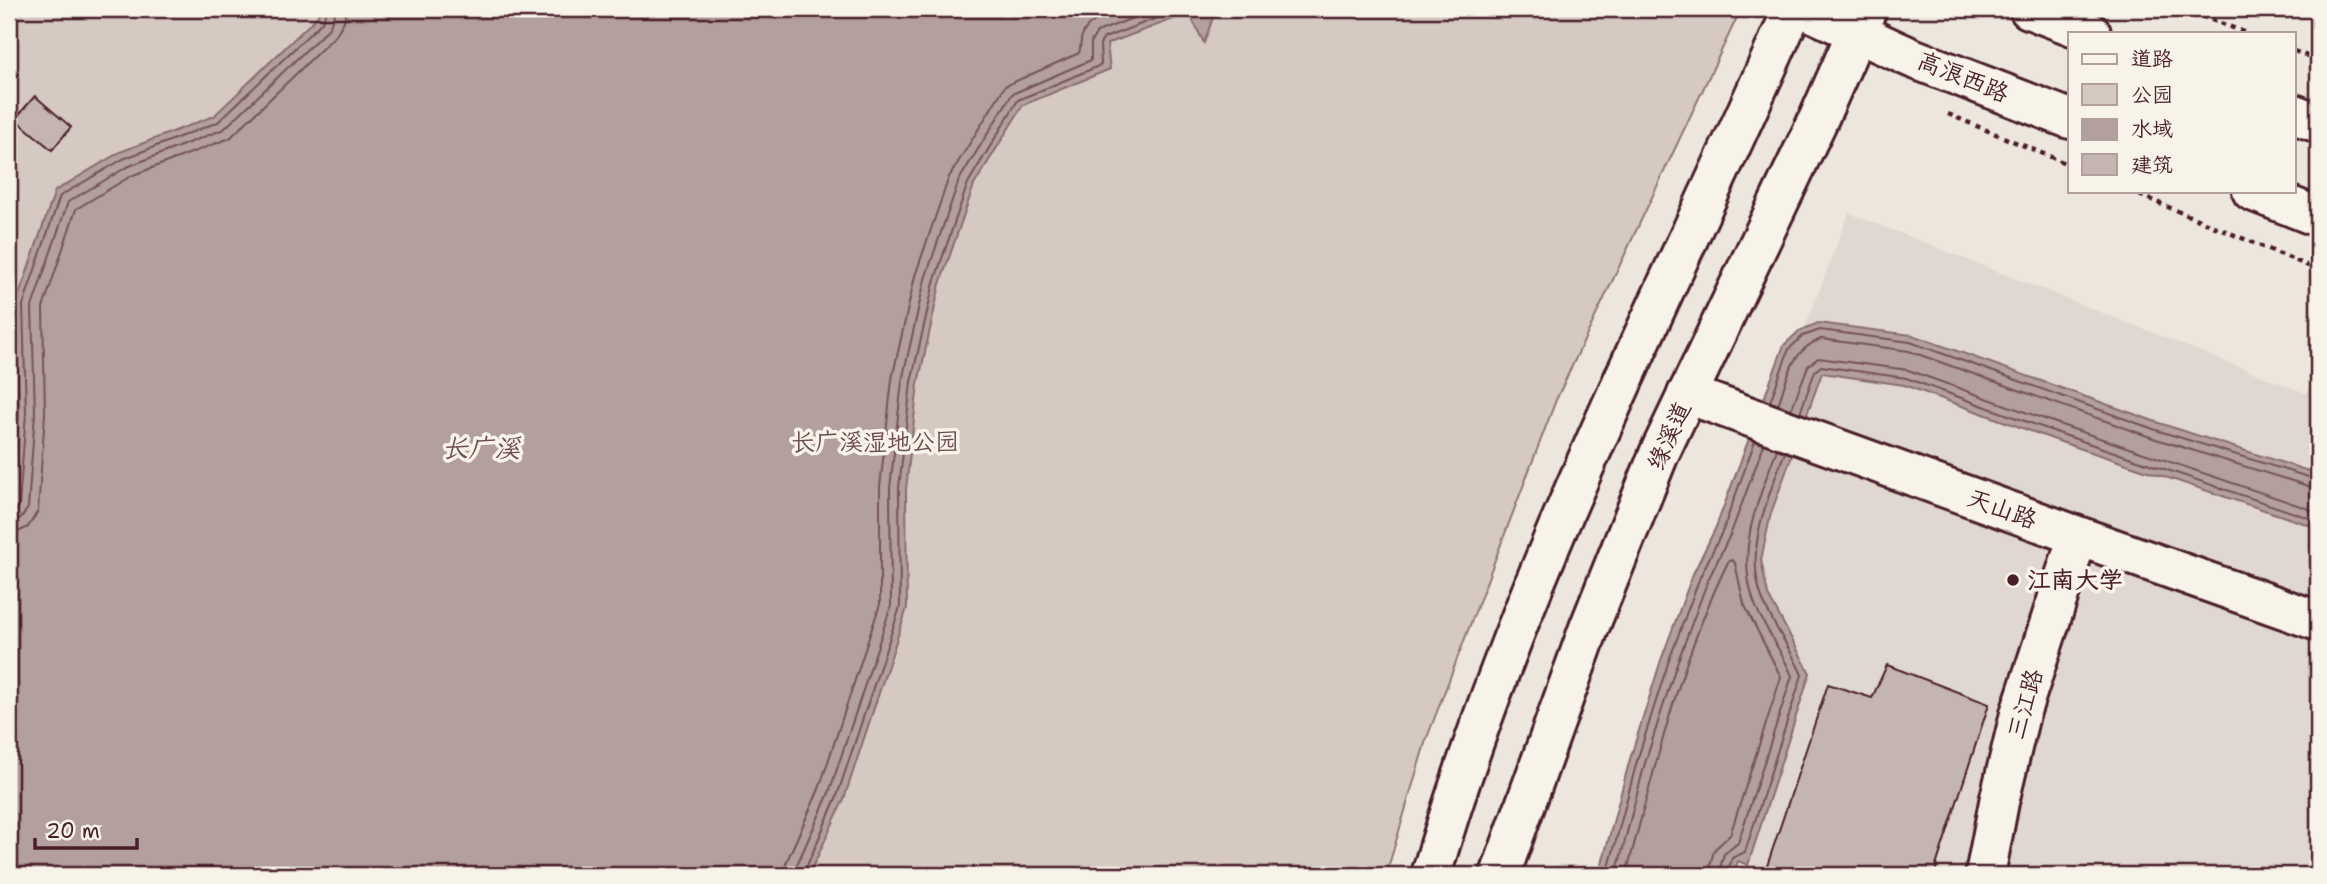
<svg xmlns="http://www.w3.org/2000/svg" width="2327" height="884" font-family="'Shantell Sans','LXGW WenKai TC',sans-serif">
<rect width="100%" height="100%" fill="#ece6dd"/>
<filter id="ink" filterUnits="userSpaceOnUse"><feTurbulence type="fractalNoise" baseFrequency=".0143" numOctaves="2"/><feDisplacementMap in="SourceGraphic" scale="14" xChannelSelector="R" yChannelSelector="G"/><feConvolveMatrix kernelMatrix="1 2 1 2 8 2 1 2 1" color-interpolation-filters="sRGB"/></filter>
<g filter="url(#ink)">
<path fill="#e0d7d0" d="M1849,213L2318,398V875H1612L1637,762Z"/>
<path fill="#d5c9c2" stroke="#907476" stroke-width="2" d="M9,9H1741L1556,400L1425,743L1386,875H9Z"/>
<path fill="#b39f9d" stroke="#896c6f" stroke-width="2" d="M321,9H1216L1204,43L1189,13L1107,44L1110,69L1023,105L974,185L940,284L918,384L906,489L907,608L844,799L809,875H9V535L19,413L16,304L55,191L120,152L214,116L317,17Z
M1818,323L1912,335L2162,424L2318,474V528L2061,442L1904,385L1822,373L1771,513L1761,560L1768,595L1810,673L1748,865L1738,861L1733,875H1599L1630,759L1661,660L1693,574L1716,527L1784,345L1799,331Z"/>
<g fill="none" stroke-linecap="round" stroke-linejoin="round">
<path stroke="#745259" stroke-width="2" d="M1770,402L1789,349L1803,336L1820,330L1910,342L2159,431L2318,480
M1778,405C1788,377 1791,350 1821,339L1909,351L2156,439L2318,489
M1791,410L1808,366L1818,358L1908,370L2067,427L2318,512
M1800,413L1815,371L1821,366L1906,378L2064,435L2318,521
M9,513L16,512L19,506L26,413L23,305L60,196L123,159L218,122L322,22L327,9
M9,522L21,518L28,508L35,413L32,307L68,202L127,167L224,129L329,28L336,9
M9,533L18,532L28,527L38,511L45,414L43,308L76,209L131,176L230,138L336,35L344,21L346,9
M784,875L786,863L819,789L880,604V487L892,379L915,276L949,177L1005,86L1079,53C1081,48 1080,41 1082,36C1088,18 1111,15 1126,9
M795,875L796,867L829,793L891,606L890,488L902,381L925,279L959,180L1012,94L1091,60V42L1097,32L1156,9
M803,875L837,796L900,607L899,488L911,382L934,282L968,183L1018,100L1101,65L1100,44L1104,38L1181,9
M1607,875L1637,761L1668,663L1700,577L1723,530L1755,441
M1616,875L1645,763L1676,666L1708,580L1731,533L1764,444
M1626,875C1654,770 1680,660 1728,562L1732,560L1735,563L1744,604L1781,677L1730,835L1714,850L1708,875
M1718,875L1724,854L1738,843L1792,676C1782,650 1762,626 1753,599C1736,547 1759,498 1777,449
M1727,875L1732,858L1745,852L1802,675C1791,648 1772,625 1762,598C1744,550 1768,497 1785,452"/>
</g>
<path fill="#c4b5b0" stroke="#4a1f2b" stroke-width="2" d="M35,96L71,127L52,150L15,119Z
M1887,665L1989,704L1936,866V875H1764L1828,684L1872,698Z"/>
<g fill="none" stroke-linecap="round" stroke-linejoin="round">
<g stroke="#4a1f2b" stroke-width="44">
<path id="minor" d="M1687,394L2078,536L2318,621
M1985,875L1999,802L2020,714L2078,536"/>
</g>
<g stroke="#4a1f2b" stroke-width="44">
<path id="major" d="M1805,9L1912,58L2070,119
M2029,9L2091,33
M2294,114L2318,123
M2252,191L2318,217
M1431,875C1519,574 1667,295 1793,9
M1500,875L1589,628L1659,454L1818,120L1867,9"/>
</g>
<path stroke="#4a1f2b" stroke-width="4.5" stroke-dasharray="5 5" stroke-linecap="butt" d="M2183,9L2247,33
M2294,51L2318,60
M1948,114L2070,165
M2130,191L2318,270"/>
<use href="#minor" stroke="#f7f3e8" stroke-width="38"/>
<use href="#major" stroke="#f7f3e8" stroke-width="38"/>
</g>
</g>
<circle fill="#4a1f2b" stroke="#f7f3e8" stroke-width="2.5" cx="2013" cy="580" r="7"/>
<g text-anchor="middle" stroke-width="7" stroke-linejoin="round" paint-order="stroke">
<g font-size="24" fill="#4a1f2b" stroke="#f7f3e8">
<text transform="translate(1963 77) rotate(22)" y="8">高浪西路</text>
<text transform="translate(1669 436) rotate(-66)" y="8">缘溪道</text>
<text transform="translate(2002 509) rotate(20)" y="8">天山路</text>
<text transform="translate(2025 704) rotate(-74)" y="8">三江路</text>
</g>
<g font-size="24" fill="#6d4a51" stroke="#f7f3e8">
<text x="875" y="450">长广溪湿地公园</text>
</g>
<g font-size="24" font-weight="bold" fill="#4a1f2b" stroke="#f7f3e8" text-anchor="start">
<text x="2027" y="588">江南大学</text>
</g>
<g font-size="26" font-style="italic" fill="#6f4c53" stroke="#f7f3e8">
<text x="481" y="457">长广溪</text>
</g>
</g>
<rect width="2327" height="884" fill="none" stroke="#f7f3e8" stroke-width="35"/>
<rect x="18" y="18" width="2292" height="849" fill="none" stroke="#4a1f2b" stroke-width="2.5" filter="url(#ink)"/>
<rect x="2068" y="32" width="228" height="161" fill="#f7f3e8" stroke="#b29e9c" stroke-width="2"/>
<rect x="2082" y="54" width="35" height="10" fill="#f7f3e8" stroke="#b29e9c" stroke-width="2"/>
<text x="2131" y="66" font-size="21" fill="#4a1f2b">道路</text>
<rect x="2082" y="84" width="35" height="21" fill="#d5c9c2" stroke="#b29e9c" stroke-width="2"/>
<text x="2131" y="102" font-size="21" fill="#4a1f2b">公园</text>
<rect x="2082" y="119" width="35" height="21" fill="#b39f9d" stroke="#b29e9c" stroke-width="2"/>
<text x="2131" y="136" font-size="21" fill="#4a1f2b">水域</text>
<rect x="2082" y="154" width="35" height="21" fill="#c4b5b0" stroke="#b29e9c" stroke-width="2"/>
<text x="2131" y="172" font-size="21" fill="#4a1f2b">建筑</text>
<path d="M35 838v10h102v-10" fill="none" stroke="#4a1f2b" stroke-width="3.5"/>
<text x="46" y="838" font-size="21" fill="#4a1f2b" stroke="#f7f3e8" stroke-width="5" paint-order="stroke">20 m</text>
</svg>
